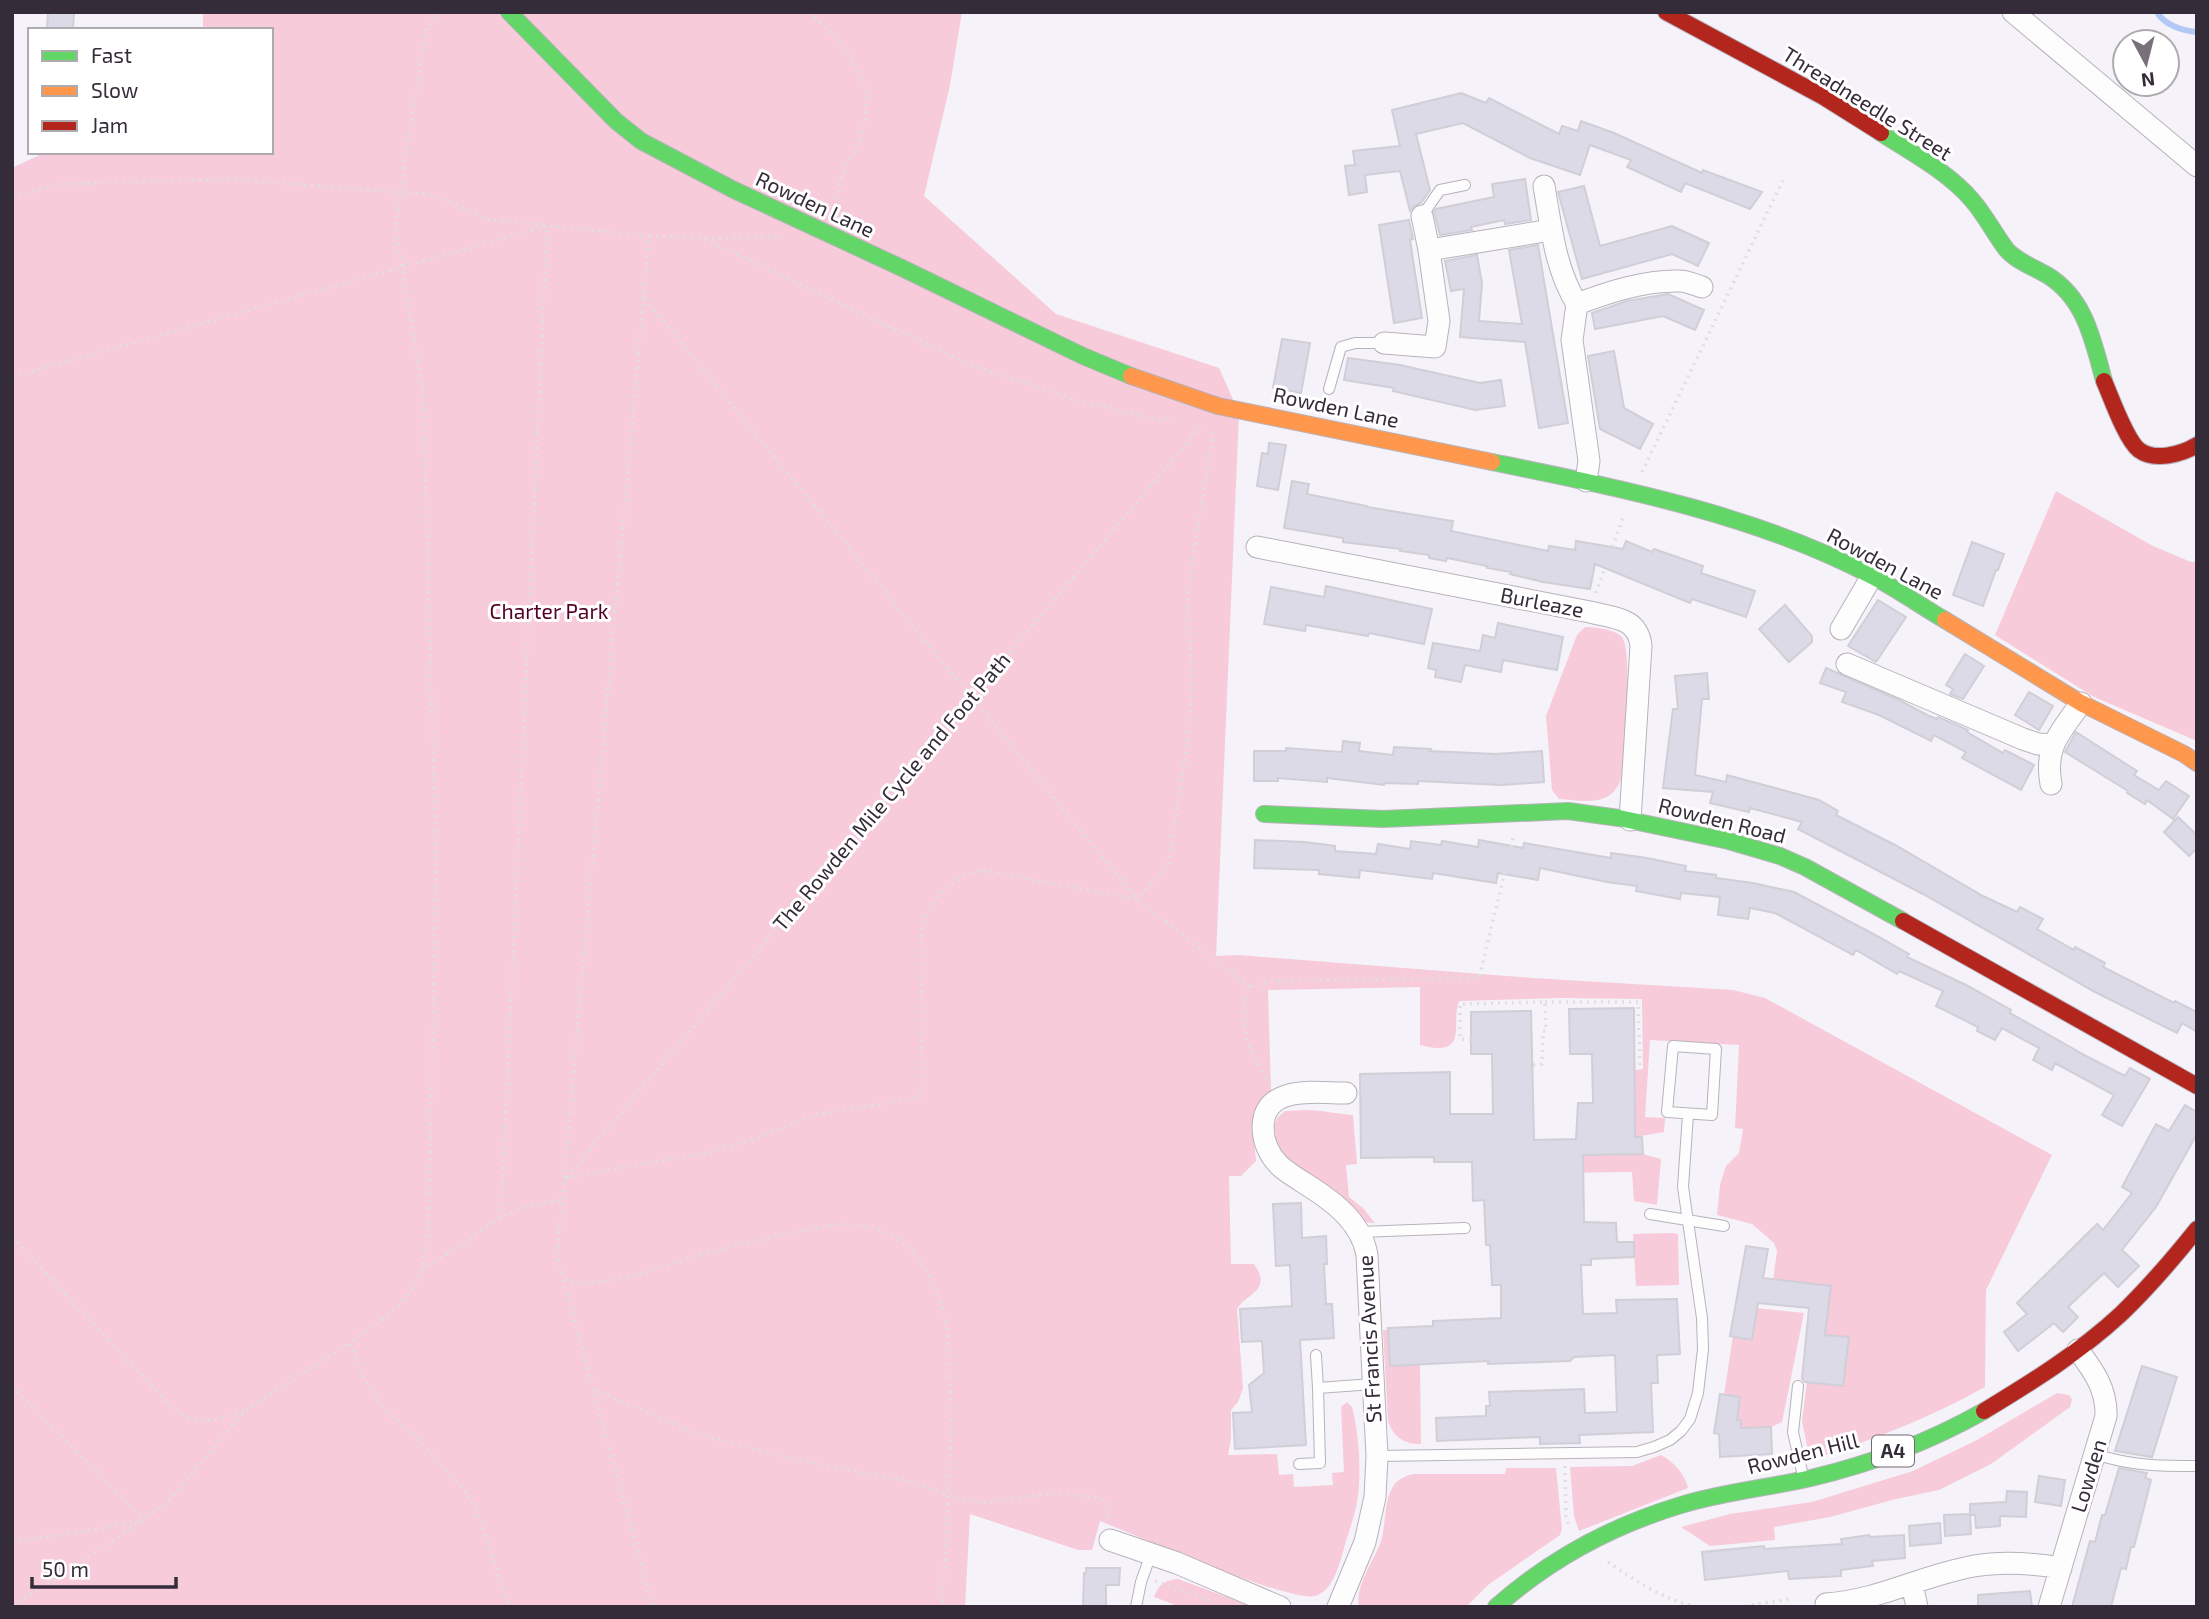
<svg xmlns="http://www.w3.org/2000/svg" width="2209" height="1619" font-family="'Exo 2',sans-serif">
<rect width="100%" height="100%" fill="#f6f2f9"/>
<path fill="#f7cbd9" d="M203,12H962L950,85L924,196L1056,314L1219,368L1239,413L1216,956L1238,955L1533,978L1733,990L1765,998L2052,1155L1986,1290L1985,1387C1930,1418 1870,1441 1810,1460L1802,1421L1807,1382L1843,1386L1848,1338L1825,1335L1830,1286L1773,1280L1777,1251L1774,1243L1752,1224L1717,1215L1720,1185L1726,1166L1739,1153L1743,1129L1735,1128L1739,1045L1650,1040L1645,1117L1665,1118L1664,1132L1635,1137V1070L1643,1069L1642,999L1560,998L1460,1001C1450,1014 1467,1049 1438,1048C1432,1048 1426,1046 1420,1045V987L1268,990L1271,1092L1258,1109L1253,1130L1256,1161L1241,1176H1229L1231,1264H1254C1273,1291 1246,1293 1237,1309L1243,1388L1238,1402L1231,1410V1438L1228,1455L1277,1454L1279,1475L1293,1474L1294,1487L1333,1485L1332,1473L1344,1472L1341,1407L1347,1402L1352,1407C1359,1433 1362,1475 1357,1502C1355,1514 1351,1526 1347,1538C1341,1556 1336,1590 1315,1596C1290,1603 1133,1534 1100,1521L1092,1550H1078L970,1514L965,1607H12V168L46,152H271V30H203Z
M2056,491L2153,546L2191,562H2197V741L2094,697L1995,635Z
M1585,627C1595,627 1613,629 1621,636C1634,648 1624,751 1623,772C1615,808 1588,801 1559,799L1552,790L1546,716L1577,635Z
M1305,1110C1322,1110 1337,1114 1353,1115L1357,1164L1346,1165L1349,1197L1363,1208L1375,1223L1362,1222L1279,1156L1274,1125L1278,1117L1285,1111Z
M1643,1154L1661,1159L1657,1205L1634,1201L1632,1172L1545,1173V1155Z
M1671,1233L1678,1234L1679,1285L1636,1286L1633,1234Z
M1757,1308L1804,1313L1782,1422L1771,1427L1741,1428V1420H1737L1740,1397L1724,1395L1733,1336L1752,1340Z
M1383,1330H1388L1390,1366L1420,1365L1421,1444C1405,1445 1393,1437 1388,1421Z
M2057,1393L2069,1395L2072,1399L2070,1407L1991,1464L1939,1490L1896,1499L1830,1517L1774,1527L1775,1540L1710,1546L1681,1527L1730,1514L1812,1502L1913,1471L1977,1440Z
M1661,1455C1673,1461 1685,1474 1688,1488L1579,1531L1574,1516L1570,1467L1632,1466Z
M1506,1468H1556L1562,1529L1560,1535L1488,1585L1466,1607H1359C1355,1585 1374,1561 1381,1541C1386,1524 1384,1503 1392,1488C1397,1479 1405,1476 1414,1474H1505Z
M1178,1579L1254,1607H1172L1173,1604L1154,1597C1159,1584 1165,1580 1178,1579Z"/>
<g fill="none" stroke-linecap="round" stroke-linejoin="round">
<path stroke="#b3c8f5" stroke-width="6" d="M2157,12C2164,25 2183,31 2197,32"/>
</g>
<path fill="#dddae7" stroke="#d0ced7" stroke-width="2" d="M48,12H74L73,30H47Z
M1461,93L1486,103L1489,98L1559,134L1562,126L1578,131L1581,121L1614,133L1702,173L1703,170L1762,192L1750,209L1685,183L1681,192L1627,167L1631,160L1590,145L1580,175L1530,158L1463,123L1416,134L1430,190L1421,203L1414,206L1410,211L1400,171L1365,175L1367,192L1349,195L1345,166L1355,165L1353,151L1400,146L1392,110Z
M1525,179L1531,220L1505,224L1504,220L1471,227L1472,230L1440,235L1434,212L1436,209L1494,197L1492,184Z
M1584,186L1600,246L1672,226L1709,243L1698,266L1672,254L1582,279L1558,192Z
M1409,220L1413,239L1410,240L1422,318L1394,323L1379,225Z
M1538,245L1568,423L1539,428L1525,342L1460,337L1464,289L1451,291L1445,261L1477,255L1482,283L1479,321L1522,324L1509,250Z
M1668,294L1704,310L1695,330L1663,316L1595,329L1592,313L1627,301Z
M1282,339L1310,343L1301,393L1273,388Z
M1614,351L1624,408L1653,424L1640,449L1600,429L1588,356Z
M1348,358L1400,365L1480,383L1501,380L1505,406L1475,410L1393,391L1394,388L1344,380Z
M1269,443L1286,445L1278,490L1257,486L1262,453L1268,454Z
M1292,481L1309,484L1307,494L1367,506V507L1453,521L1451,531L1548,551L1549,546L1575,550L1576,541L1623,549L1626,541L1652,552L1654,549L1703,566L1701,573L1755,591L1746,617L1692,599L1690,603L1595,564L1590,589L1543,582L1510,574L1511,572L1487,568V566L1447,558L1446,561L1429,558V555L1400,551L1401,549L1343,542V538L1284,528Z
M1972,542L2004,554L1998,570H1996L1983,606L1953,595Z
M1326,586L1432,609L1424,644L1369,633L1368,636L1306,625L1305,631L1264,624L1271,587L1324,597Z
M1878,600L1906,617L1876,662L1848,646Z
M1785,605L1812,636V642L1789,662L1759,629Z
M1498,623L1563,637L1557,670L1503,660L1501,672L1465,665L1461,682L1435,677L1436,670L1428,668L1433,643L1480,651L1483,635L1495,638Z
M1965,654L1984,666L1963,699L1950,694L1953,689L1946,685Z
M1826,668L1899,700L1929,716L1937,719L1938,717L1968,730L1967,732L2003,753L2005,750L2034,765L2021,790L1962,758L1966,752L1934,735L1931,741L1879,715L1842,702L1846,692L1820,683Z
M1707,673L1709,699H1702L1695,775L1726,782L1727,775L1819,800L1838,811L1836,815L1895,845L1983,896L2017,912L2020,907L2043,919L2037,929L2074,950L2075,947L2105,963L2103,967L2174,1003L2175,1001L2197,1012V1032L2182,1023L2177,1033L2095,992L1923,894L1798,829L1802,822L1750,808L1749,812L1710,803L1713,792L1663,788L1673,709H1678L1675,676Z
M2029,692L2053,706L2039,730L2015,715Z
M2076,732L2137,771L2134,775L2159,790L2166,781L2189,796L2173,819L2147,800L2145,804L2127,793L2128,791L2065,752Z
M1343,741L1360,743L1359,751L1393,755L1394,747L1431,749L1430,751L1495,754L1542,751L1544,782L1502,785L1418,781V784L1385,783L1384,785L1327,778V782L1278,778V781H1254V751H1286V748L1342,752Z
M2178,817L2197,835V848L2189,856L2164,832Z
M1255,840L1305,842L1335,846V851L1376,854L1378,844L1410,849L1411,841L1441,845L1442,841L1478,847L1479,840L1523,848L1524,843L1611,858V853L1647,858L1686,866L1685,871L1716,875V878L1753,883L1794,892L1879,937L1909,954L1907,957L1968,986L2011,1010L2010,1013L2088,1057L2125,1076L2130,1068L2150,1079L2122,1126L2102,1115L2114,1095L2055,1063L2052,1070L2033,1060L2039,1048L2002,1028L1995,1040L1977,1031L1978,1027L1936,1006L1943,991L1899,971L1897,974L1856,950L1853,955L1775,913L1750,908L1748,919L1718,915L1720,897L1681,893L1680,899L1636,891L1637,886L1607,882L1540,868L1538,880L1498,873L1496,883L1433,873L1432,879L1360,870L1359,878L1319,874V870L1254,868Z
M1634,1008L1635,1137H1642L1643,1154L1583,1155L1584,1222L1616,1223L1617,1242H1634V1257L1591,1259V1265H1581L1583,1314L1617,1313L1616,1300L1677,1299L1680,1354L1657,1355L1658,1383H1651L1653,1432L1579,1435L1580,1443L1540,1444V1437L1437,1441L1436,1418L1486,1416V1406H1490L1489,1392L1584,1389L1585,1413L1617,1412L1615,1355L1574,1357L1570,1361L1488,1364V1361L1390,1366L1388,1328L1433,1326V1321L1501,1318V1285H1492L1490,1245H1486L1484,1200L1473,1201L1472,1162H1434V1157L1361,1158L1360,1074L1450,1072V1114H1493L1492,1054H1471V1012L1531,1011L1534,1140L1576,1139L1578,1103H1593L1592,1054H1570L1569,1009Z
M2185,1105L2197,1112V1134L2156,1207L2122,1250L2139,1266L2118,1287L2104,1273L2068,1307L2078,1317L2063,1332L2054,1323L2018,1351L2004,1332L2027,1314L2017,1303L2097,1224L2103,1230L2132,1193L2122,1187L2156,1124L2169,1131Z
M1301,1203L1302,1238L1326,1236L1327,1264H1324L1326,1304H1332L1334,1338L1300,1340L1306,1445L1235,1449L1233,1413L1252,1412L1249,1385L1264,1373L1262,1341L1242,1342L1240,1309L1292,1306L1290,1265L1276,1266L1273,1204Z
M1746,1246L1768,1249L1763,1278L1831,1286L1825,1335L1849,1337L1843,1386L1805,1382L1802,1379L1809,1308L1758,1303L1752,1340L1730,1336Z
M2142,1366L2177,1377L2152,1457L2115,1451Z
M1720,1394L1740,1397L1737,1420H1741V1428L1771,1427L1772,1454L1720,1457L1719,1434L1714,1433Z
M2119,1468L2147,1473L2145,1478L2151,1480L2134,1547H2131L2126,1569L2121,1568L2111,1607H2072L2090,1541L2095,1542L2102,1515H2105Z
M2039,1476L2065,1480L2061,1506L2035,1502Z
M2007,1491L2027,1492L2026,1517L2000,1516V1526L1976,1528L1975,1515H1970V1504L2006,1502Z
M1970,1514L1971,1534L1945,1536L1944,1515Z
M1940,1523L1941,1543L1910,1546L1909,1526Z
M1869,1535L1870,1537L1904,1535L1905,1558L1872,1561L1873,1566L1841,1570V1576L1789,1579L1788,1571L1705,1580L1702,1552L1764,1546V1549L1842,1544L1841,1539Z
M1086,1568H1120L1119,1585H1106V1607H1083L1084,1573H1086Z
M2030,1591L2032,1607H1978V1595Z"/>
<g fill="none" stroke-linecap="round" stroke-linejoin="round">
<g stroke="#b7b2bb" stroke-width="12">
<path id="lane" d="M1422,216L1440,190L1465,185
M1329,389L1341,347L1355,343H1384
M1673,1046L1716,1049L1712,1115L1667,1112Z
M1650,1214L1724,1226
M1360,1232L1465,1228
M1316,1355L1318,1388
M1798,1386L1793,1432L1803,1476
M2095,1454C2132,1466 2159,1466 2197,1466
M1377,1456L1637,1452L1654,1447L1670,1440L1681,1431L1690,1419L1698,1393L1703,1349L1702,1318L1683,1187L1688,1114
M1299,1464L1320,1463L1318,1388L1373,1384
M1136,1607L1141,1582L1151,1554"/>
</g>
<g stroke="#b7b2bb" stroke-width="23">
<path id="street" d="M2013,12L2197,166
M1544,186C1551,226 1555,269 1577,304
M1429,250L1551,230
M1384,343L1435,347L1439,321L1429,250L1422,216
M1586,481L1589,461L1572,340L1577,304C1609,292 1645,280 1680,281C1687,281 1695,285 1702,287
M1257,547L1590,612C1613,618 1638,617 1641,646L1630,820
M1841,629L1872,576
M1847,664L2023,739L2038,744L2052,745
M2051,784C2044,746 2061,732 2081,703
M1110,1540L1177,1563L1280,1607
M1912,1584L1917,1607
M1338,1607L1365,1542L1375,1497L1377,1456L1367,1255C1361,1220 1330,1199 1301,1181C1294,1176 1286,1172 1279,1165C1269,1155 1263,1141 1263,1127C1264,1084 1317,1093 1346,1093
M1826,1607V1604C1877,1601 1923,1575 1974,1566C2003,1561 2031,1563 2061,1568
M2049,1607L2106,1416C2107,1389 2093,1370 2078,1350"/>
</g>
<g stroke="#b7b2bb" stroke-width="18">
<path id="fast" d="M509,12L616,121L641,141L734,190L902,268L1083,356L1131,376
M1881,133C1912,153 1948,172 1972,200C1985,215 1994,233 2006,249C2016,261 2033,267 2047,275C2085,298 2093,340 2104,381
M1492,462C1619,488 1757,515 1872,576C1897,589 1921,606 1945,620
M1264,814L1383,819L1568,811L1619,818L1729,841L1780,856L1805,867L1903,921
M1496,1607C1550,1559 1611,1526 1681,1505C1723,1492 1767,1488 1811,1478C1870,1464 1931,1441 1984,1411"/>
</g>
<g stroke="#b7b2bb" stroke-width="18">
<path id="slow" d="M1131,376L1218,406L1492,462
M1945,620L2081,703L2184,754L2197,763"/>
</g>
<g stroke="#b7b2bb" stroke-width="18">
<path id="jam" d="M1666,12L1822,96L1881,133
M2104,381C2111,397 2126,440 2139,450C2155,462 2182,454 2197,445
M1903,921L2197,1086
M1984,1411C2032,1382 2080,1352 2121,1314C2149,1287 2173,1259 2197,1229"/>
</g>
<path stroke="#dfdee0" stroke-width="3.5" stroke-dasharray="2 5" stroke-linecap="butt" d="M439,12L426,30L400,192L396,231L423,393L436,861L429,1218C427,1234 426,1251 422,1267C413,1302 377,1322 350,1343L363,1377L388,1413L412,1432L440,1465L460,1484L477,1510L509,1607
M809,12C848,48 882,83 859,140C852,156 842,173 838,190C836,197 837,205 836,212
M12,197L60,184L230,179L434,195L486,219L649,236L557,1256L653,1607
M649,236L702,238L973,366L1083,402L1159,420L1178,419
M705,238L778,237
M645,299L1137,899L1250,987
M12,377L547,226L501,1217
M1642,472L1785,176
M1596,593L1624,515
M1545,1002H1638L1640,1066H1635
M1471,1040L1460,1039V1004L1545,1002L1546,1031H1543L1542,1064L1532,1065
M1270,1084C1252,1057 1232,1019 1250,987L1272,981L1479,978L1513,838
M567,1177L1201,426
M566,1178L710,1152L756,1139L814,1115L918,1098L922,1093V930C926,901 953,878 980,870L1137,899L1168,867L1189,731L1191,677L1188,601L1191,569L1214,429
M12,1237L171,1407C195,1426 218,1422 244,1411
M422,1269L457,1248L501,1217L528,1206L562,1200
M564,1280C598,1292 658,1267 693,1257C725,1247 758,1240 791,1233C811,1229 833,1223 854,1225C892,1227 919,1251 934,1285C951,1321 950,1366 950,1405C951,1472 946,1540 942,1607
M12,1386L144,1520
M595,1390L695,1433L788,1458L911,1482L969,1501L988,1502L1056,1493L1094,1497L1104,1500L1110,1507L1107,1521
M1565,1466L1566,1516L1568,1525
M12,1542L92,1530L141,1520
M1608,1562C1636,1581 1663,1599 1696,1607
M1155,1581L1213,1602
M12,1606L77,1565L167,1503L246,1410L350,1343
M1738,1607L1790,1599"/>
<use href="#lane" stroke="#fefdfe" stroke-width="10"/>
<use href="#street" stroke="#fefdfe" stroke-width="21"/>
<use href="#fast" stroke="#63d668" stroke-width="16"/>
<use href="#slow" stroke="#ff974d" stroke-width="16"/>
<use href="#jam" stroke="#b3261e" stroke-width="16"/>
</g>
<g text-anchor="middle" stroke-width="6" stroke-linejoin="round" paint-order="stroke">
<rect fill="#fff" stroke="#716b74" stroke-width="2" x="1872" y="1435.5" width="42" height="31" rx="5"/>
<g font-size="19" font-weight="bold" fill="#342c39">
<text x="1893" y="1458">A4</text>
</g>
<g font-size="21" fill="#342c39" stroke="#fff">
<text transform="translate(1867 104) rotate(32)" y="7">Threadneedle Street</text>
<text transform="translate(815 205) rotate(25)" y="7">Rowden Lane</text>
<text transform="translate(1336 408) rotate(12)" y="7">Rowden Lane</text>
<text transform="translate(1885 564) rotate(28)" y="7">Rowden Lane</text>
<text transform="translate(1542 603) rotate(11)" y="7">Burleaze</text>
<text transform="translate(892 792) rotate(-50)" y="7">The Rowden Mile Cycle and Foot Path</text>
<text transform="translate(1722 821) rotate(14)" y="7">Rowden Road</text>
<text transform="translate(1370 1339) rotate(-93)" y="7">St Francis Avenue</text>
<text transform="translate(1803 1454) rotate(-14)" y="7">Rowden Hill</text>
<text transform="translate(2089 1476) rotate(-73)" y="7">Lowden</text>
</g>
<g font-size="21" fill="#540024" stroke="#fff">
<text x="549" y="619">Charter Park</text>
</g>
</g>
<rect width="2209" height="1619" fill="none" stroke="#342c39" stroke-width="28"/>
<rect x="28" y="28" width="245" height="126" fill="#ffffff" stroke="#aeabb0" stroke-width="2"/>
<rect x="42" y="51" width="35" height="10" fill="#63d668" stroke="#aeabb0" stroke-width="2"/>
<text x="91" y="63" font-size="21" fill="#342c39">Fast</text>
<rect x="42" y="86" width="35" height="10" fill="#ff974d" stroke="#aeabb0" stroke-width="2"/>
<text x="91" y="98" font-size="21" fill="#342c39">Slow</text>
<rect x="42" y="121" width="35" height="10" fill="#b3261e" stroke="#aeabb0" stroke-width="2"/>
<text x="91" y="133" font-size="21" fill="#342c39">Jam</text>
<g transform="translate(2146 63) rotate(173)"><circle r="33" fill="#ffffff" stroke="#aeabb0" stroke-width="2"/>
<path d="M0-5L12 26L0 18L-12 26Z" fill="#78717c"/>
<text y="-10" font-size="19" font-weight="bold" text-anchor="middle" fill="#342c39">N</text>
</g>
<path d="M32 1577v10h144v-10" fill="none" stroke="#342c39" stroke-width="3.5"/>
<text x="42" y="1577" font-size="21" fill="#342c39" stroke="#ffffff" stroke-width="5" paint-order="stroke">50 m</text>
</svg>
